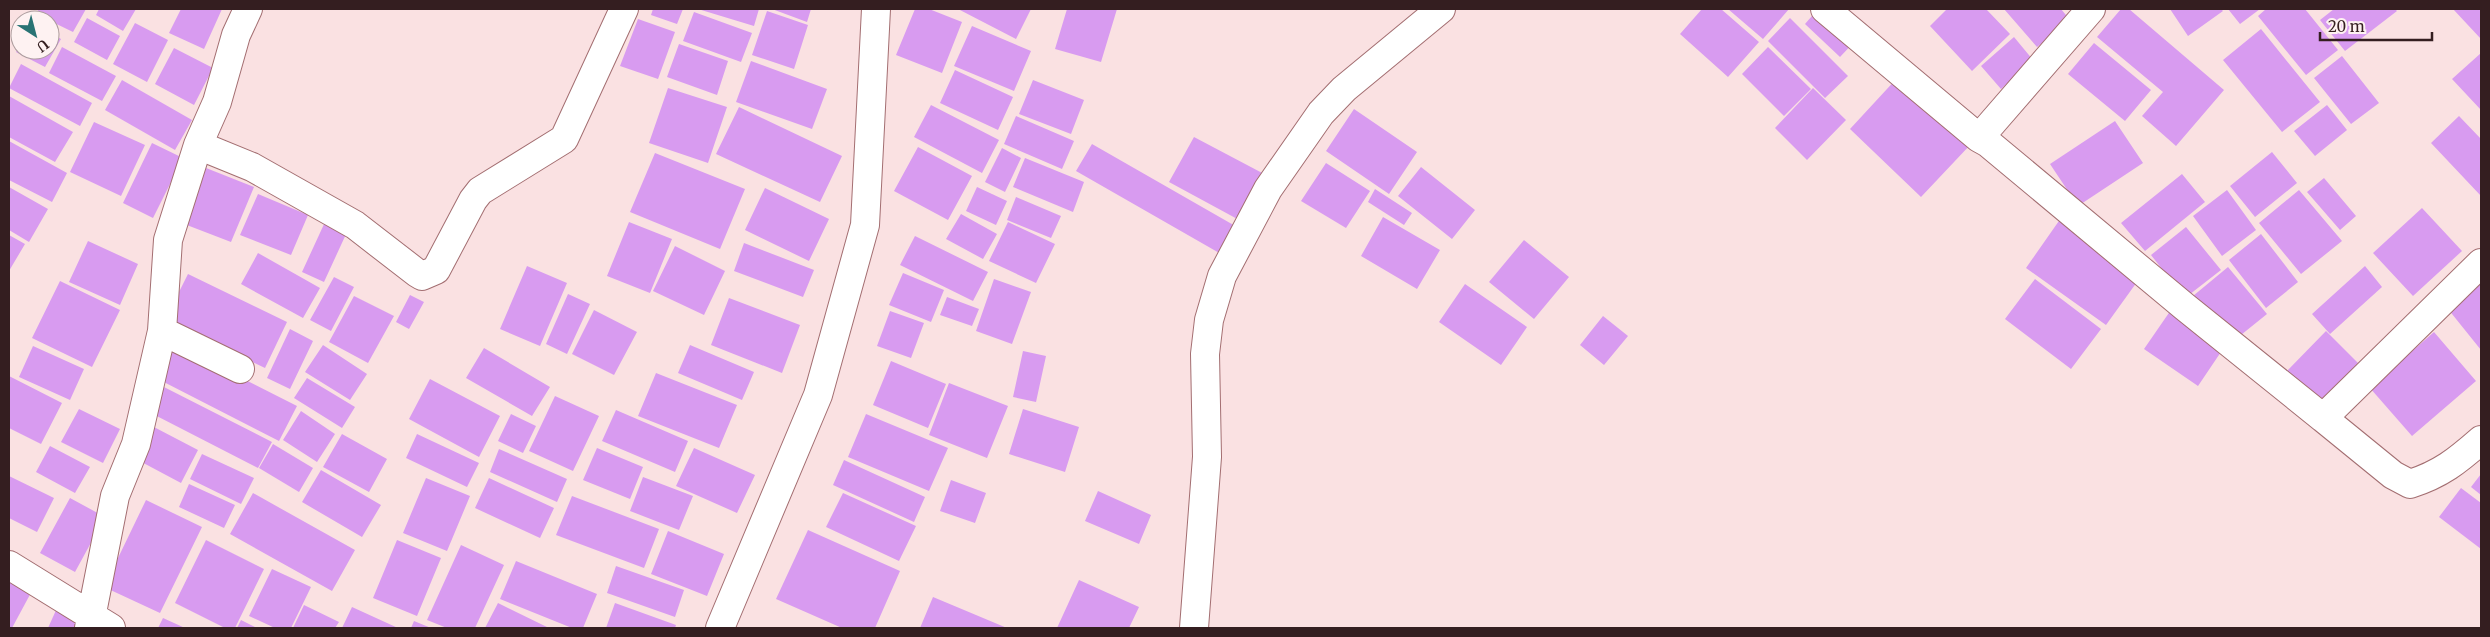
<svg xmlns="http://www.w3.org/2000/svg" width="2490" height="637" font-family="Merriweather,serif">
<rect width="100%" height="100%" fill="#fae1e2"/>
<path fill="#d89bf0" d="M39,9H86L73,32L36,14Z
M99,9H136L123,31L96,15Z
M181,9H222L204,49L169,33Z
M653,9H683L677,24L651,15Z
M698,9H759L754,26Z
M772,9H811L807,22Z
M915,9H929L962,22L942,73L896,55Z
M958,9H1031L1016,39Z
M1067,9H1117L1101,62L1055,49Z
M1702,9H1721L1759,42L1728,77L1680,34Z
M1728,9H1789L1763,39Z
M1818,9L1857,39L1840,57L1805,24Z
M1947,9H1986L2010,34L1972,71L1930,26Z
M2004,9H2061L2070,20L2037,47Z
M2121,9H2129L2224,90L2176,146L2142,116L2163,92L2097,37Z
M2170,9H2221L2223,11L2188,36Z
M2228,9H2260L2240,24Z
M2266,9H2305L2338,50L2306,75L2258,16Z
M2334,9H2395L2397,11L2345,51L2320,20Z
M2453,9H2481V39Z
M767,11L808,25L794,69L752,55Z
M694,12L752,33L741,62L683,41Z
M87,18L120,36L107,60L74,42Z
M1790,18L1848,76L1825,98L1768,41Z
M638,19L675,32L658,79L620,66Z
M135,23L168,40L147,82L113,64Z
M972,26L1031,51L1014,91L954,66Z
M2261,29L2320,102L2282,132L2223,60Z
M50,33L61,39L45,67L16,52L20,45V50H50Z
M2014,37L2033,60L2001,89L1981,66Z
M2094,43L2151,90L2125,121L2068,74Z
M679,44L728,61L717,95L667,77Z
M62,47L116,76L102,101L49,73Z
M1768,47L1811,89L1784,116L1742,74Z
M174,48L213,68L194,105L155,84Z
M2481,53V110L2452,79Z
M2342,56L2379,103L2351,124L2314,78Z
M751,61L827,89L812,129L736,102Z
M21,64L92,103L80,126L9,88Z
M955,70L1013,97L998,130L940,103Z
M1899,76L1971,144L1921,197L1850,129Z
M122,80L192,120L175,150L105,110Z
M1033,80L1084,100L1071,134L1019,114Z
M668,88L727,107L708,163L649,143Z
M1813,88L1846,120L1807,160L1775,128Z
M9,96L73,132L55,162L9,137Z
M931,105L999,140L982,173L914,137Z
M2327,105L2347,130L2315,156L2294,131Z
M739,107L842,156L820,202L716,154Z
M1354,109L1417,152L1389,194L1326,151Z
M1016,116L1074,141L1062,169L1004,144Z
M2459,116L2481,139V196L2431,143Z
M2115,121L2143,163L2078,206L2050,164Z
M94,122L145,145L121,196L70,172Z
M1194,137L1266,175L1241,221L1169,182Z
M9,141L67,173L52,202L9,180Z
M152,143L183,158L153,218L123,203Z
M1092,144L1237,227L1221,254L1076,171Z
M918,147L972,176L948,220L894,191Z
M1002,148L1021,158L1005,192L985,182Z
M2272,152L2297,183L2255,217L2230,186Z
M655,153L745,189L720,249L630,212Z
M1025,158L1084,182L1073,212L1013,187Z
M1326,163L1370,191L1346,228L1301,201Z
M201,166L254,187L231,242L179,222Z
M1421,167L1475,210L1452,239L1398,196Z
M2182,174L2205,202L2145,251L2121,223Z
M2324,178L2356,216L2340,230L2307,192Z
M9,187L48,209L29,242L9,230Z
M977,187L1007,201L996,225L966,211Z
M765,188L829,219L809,261L745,230Z
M1375,189L1412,213L1404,225L1368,202Z
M2227,190L2256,230L2222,256L2193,216Z
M2299,190L2342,241L2301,274L2259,223Z
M258,194L308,215L291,255L240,235Z
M1016,197L1061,216L1051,238L1007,220Z
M2422,208L2462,251L2413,296L2373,253Z
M961,214L997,234L983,259L946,239Z
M1383,217L1440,250L1417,289L1361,256Z
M2061,218L2142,275L2106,325L2026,268Z
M325,222L347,232L324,282L302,272Z
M629,222L672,239L650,293L607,276Z
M1008,222L1055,244L1036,283L989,261Z
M2186,227L2221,270L2185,298L2151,255Z
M2261,234L2298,282L2266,308L2229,260Z
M9,235L25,244L9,271Z
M915,236L988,272L973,301L900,265Z
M1524,240L1569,277L1534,319L1489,282Z
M88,241L138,264L120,305L69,282Z
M744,243L814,270L803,297L734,271Z
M675,246L725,271L704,315L653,291Z
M258,253L320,288L303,318L241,284Z
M527,266L567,283L540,346L500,329Z
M2365,266L2382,287L2330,334L2312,314Z
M2228,267L2267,314L2231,343L2193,296Z
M903,273L944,290L931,322L889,305Z
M188,274L287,322L265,368L165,320Z
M334,277L354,287L331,331L310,320Z
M994,279L1031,292L1012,344L976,331Z
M2035,279L2101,329L2071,369L2005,319Z
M60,281L120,310L92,367L32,338Z
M2481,282V350L2448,309Z
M1465,284L1527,327L1501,365L1439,322Z
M568,294L590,304L567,354L546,344Z
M410,295L424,302L409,329L396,322Z
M354,296L394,316L368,363L329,342Z
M947,297L979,309L972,326L940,315Z
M729,298L800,325L782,373L711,345Z
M2173,307L2227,343L2198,386L2144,349Z
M594,310L637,332L614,375L572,354Z
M890,311L924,323L911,358L877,346Z
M1603,316L1628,336L1604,365L1580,345Z
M290,329L313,341L290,389L267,378Z
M2326,331L2358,363L2315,406L2284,374Z
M2434,332L2476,381L2412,436L2370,388Z
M174,344L297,406L279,441L156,378Z
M323,345L367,374L350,400L305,372Z
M690,345L754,372L742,400L678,373Z
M33,346L84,369L70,400L19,377Z
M484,348L550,387L532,416L466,378Z
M1023,351L1046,356L1036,402L1013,397Z
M891,361L946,384L928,428L873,405Z
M656,373L737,405L719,448L638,416Z
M9,376L62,403L41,444L9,428Z
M307,378L355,407L342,428L294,398Z
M430,379L500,416L479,457L409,419Z
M949,383L1008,406L987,458L929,435Z
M160,385L272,442L258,468L147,411Z
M555,396L599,416L573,471L529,451Z
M79,409L120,429L103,463L61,442Z
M1023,409L1079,427L1065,472L1009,454Z
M616,410L688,441L675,472L602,441Z
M301,411L335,434L317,462L283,440Z
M511,414L536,426L523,453L498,441Z
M866,414L948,448L929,491L848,457Z
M152,426L198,450L181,483L134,458Z
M342,434L387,459L369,492L323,467Z
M417,434L479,463L467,487L406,458Z
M273,444L313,468L299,492L259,468Z
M50,446L90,467L75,493L36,472Z
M597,448L643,467L630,499L583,480Z
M694,448L755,475L737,513L676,486Z
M499,449L567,479L557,502L490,472Z
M202,454L254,478L241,504L190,479Z
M844,460L925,497L914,522L833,485Z
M321,470L381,505L362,537L302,502Z
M2481,474V495L2471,487Z
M9,476L54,498L37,532L9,518Z
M643,477L693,496L679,530L630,511Z
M426,478L470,496L447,551L403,533Z
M489,478L554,508L540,538L475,508Z
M951,480L986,493L975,523L940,511Z
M189,484L235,505L224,528L179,507Z
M2461,488L2481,503V549L2439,517Z
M1098,491L1151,515L1139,544L1085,521Z
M253,493L355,550L332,591L230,534Z
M843,493L916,526L899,561L826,527Z
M572,496L659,529L644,568L556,535Z
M70,498L105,517L75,572L40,553Z
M146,500L202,527L160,613L104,587Z
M808,530L900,571L875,628H842L776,599Z
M668,531L724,554L707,596L651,574Z
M206,540L264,569L235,628H225L175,603Z
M397,540L441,558L417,616L373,598Z
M461,545L504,565L475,628H447L427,620Z
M516,561L597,594L583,628H572L500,599Z
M616,566L684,590L675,617L607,593Z
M272,569L311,587L291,628H275L249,616Z
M9,576L33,589L12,628H9Z
M1079,580L1139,607L1129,628H1057Z
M933,597L1007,628H920Z
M498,603L549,628H485Z
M615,603L676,625L675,628H606Z
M304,605L339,622L335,628H293Z
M352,607L398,628H342Z
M57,608L85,628H48Z
M163,618L185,628H158Z
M241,620L257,628H237Z
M414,621L431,628H411Z"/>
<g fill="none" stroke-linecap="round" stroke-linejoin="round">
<g stroke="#a36e71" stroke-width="30">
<path id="minor" d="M1825,9L1979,138L1988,143L2185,307L2323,418L2481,263
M1979,138L2091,9
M198,145L252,167L355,225L417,273L422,276L436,270L473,200L480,191L564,139L624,9
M162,331L240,369
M2323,418L2393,475L2410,484C2441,474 2457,461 2481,440
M9,565L111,628
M89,628L115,496L136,444L162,331L168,240L198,145L217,102L236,35L248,9
M720,628L818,395L865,225L876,9
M1194,628L1207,457L1205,354L1209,320L1222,276L1268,189L1321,113L1344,89L1441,9"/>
</g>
<use href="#minor" stroke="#fff" stroke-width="28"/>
</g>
<rect width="2490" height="637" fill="none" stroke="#341e20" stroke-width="20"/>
<g transform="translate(35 35) rotate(144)"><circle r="24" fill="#fef2f2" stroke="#ad9d9e"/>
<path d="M0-4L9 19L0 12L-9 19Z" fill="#297374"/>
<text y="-8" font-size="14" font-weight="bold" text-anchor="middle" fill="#341e20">U</text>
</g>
<path d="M2320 32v8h112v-8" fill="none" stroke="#341e20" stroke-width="2.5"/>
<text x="2328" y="32" font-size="15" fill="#341e20" stroke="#fef2f2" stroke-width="4" paint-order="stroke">20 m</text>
</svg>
